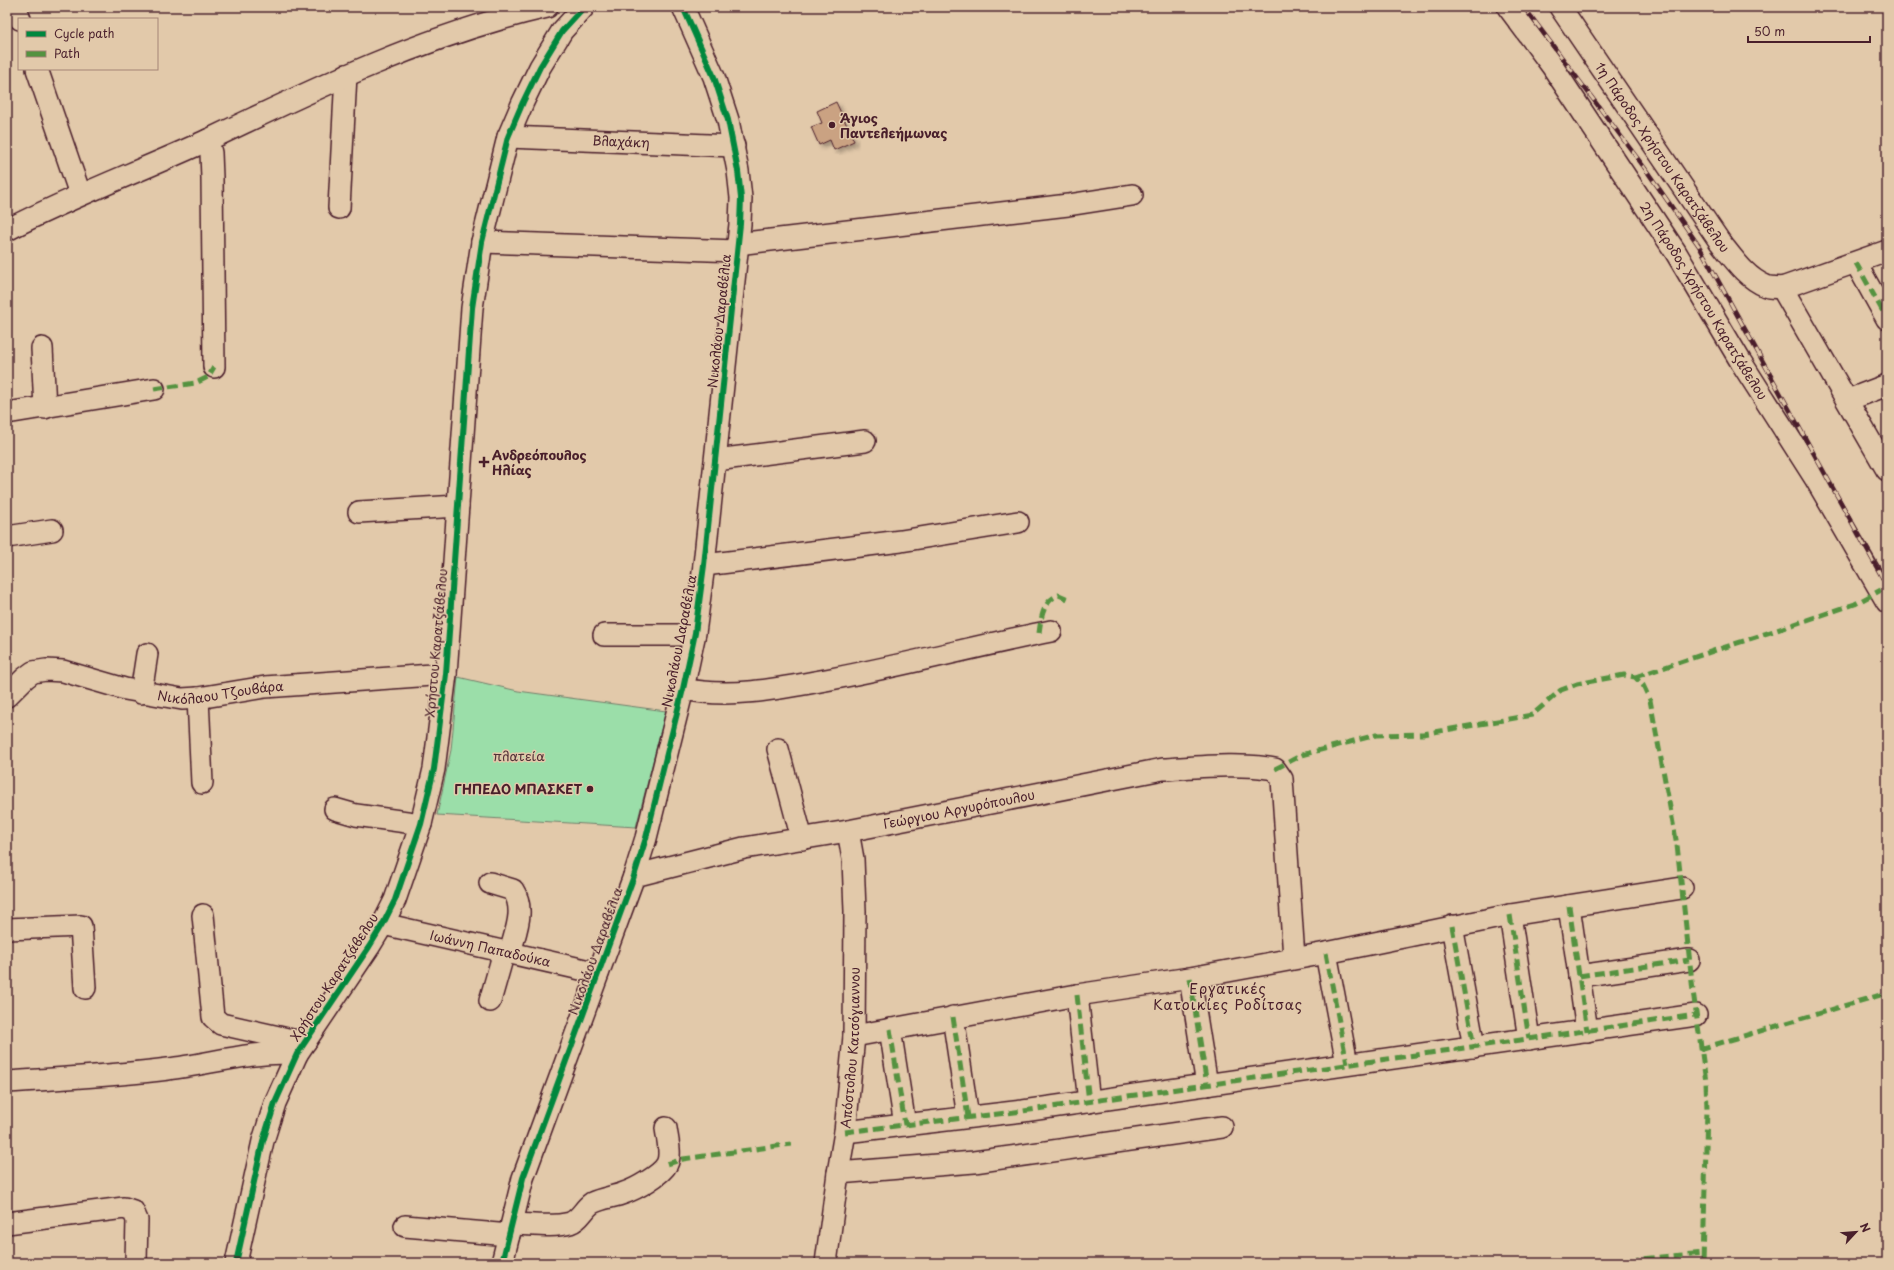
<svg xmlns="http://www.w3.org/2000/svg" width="1894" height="1270" font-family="'Playpen Sans',sans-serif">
<defs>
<filter id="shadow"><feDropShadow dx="3.5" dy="3.5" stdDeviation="2" flood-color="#0004"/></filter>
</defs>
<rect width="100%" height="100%" fill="#e2c9aa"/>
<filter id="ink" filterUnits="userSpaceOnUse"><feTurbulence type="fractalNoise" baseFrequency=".025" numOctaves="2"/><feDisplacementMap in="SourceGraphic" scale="8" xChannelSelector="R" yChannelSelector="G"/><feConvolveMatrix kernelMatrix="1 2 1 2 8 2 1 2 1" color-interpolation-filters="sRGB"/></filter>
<g filter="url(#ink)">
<path fill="#9bdea9" stroke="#727e6a" d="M458,677L518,691L666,711L636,827L437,815L451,750Z"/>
<path fill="#caa282" stroke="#4a1f2b" filter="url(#shadow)" d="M836,102L854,141L834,150L830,140L819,145L811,127L822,123L817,111Z"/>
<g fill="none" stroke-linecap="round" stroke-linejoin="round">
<g stroke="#4a1f2b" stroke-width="24">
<g id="minor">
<path d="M16,7L20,19"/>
<path id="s1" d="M1508,7L1552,66L1675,251L1741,362L1815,478L1887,602"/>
<path id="s2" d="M1560,7L1720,242C1733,258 1746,278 1766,286C1770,288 1777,287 1782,288L1887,251"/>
<path d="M37,69L80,194"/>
<path id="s3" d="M508,137L734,146"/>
<path d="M208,140L211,153L212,178L214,367"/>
<path d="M339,208L346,75"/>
<path d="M7,230C72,196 141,171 208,140C318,87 428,34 547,7"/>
<path d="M482,242L737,251"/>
<path d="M737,244L1068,205L1132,195"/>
<path d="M1856,263L1887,319"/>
<path d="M1782,288L1887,470"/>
<path d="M42,348L45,408"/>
<path d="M1848,400L1887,385"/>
<path d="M7,413L154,389"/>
<path d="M716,460L865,441"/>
<path d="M359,512L458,506"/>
<path d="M7,537L52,530"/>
<path d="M704,565L901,541L1018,522"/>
<path d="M604,635H694"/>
<path d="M683,689C732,699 783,688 831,679C905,665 977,646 1051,631"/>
<path d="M141,693L147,654"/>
<path id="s4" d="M7,696L25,678L33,672L46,670L63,671L125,689L182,699L198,698L265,687L446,674"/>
<path d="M198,698L202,783"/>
<path d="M778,749L802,839"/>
<path d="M335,809L356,815L421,824"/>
<path id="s5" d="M634,876L744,848L848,831L1163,769C1200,767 1239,763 1275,769L1282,779L1294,958"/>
<path d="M490,883L513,890C526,910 515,932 510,953"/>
<path d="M1569,906L1587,1031"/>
<path d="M203,915L213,1017L221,1024L292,1040L306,1041"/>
<path d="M1510,915L1529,1039"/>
<path id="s6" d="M383,924L598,973"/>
<path d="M1452,926L1474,1047"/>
<path d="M7,929L81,926L85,988"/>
<path d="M1326,953L1347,1064"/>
<path d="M1579,976L1689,960"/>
<path d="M1190,978L1207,1085"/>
<path d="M1077,995L1089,1102"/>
<path d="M490,1001L504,952"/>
<path d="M953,1017L968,1117"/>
<path d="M890,1029L905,1125"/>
<path d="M854,1036L1077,995L1190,978L1326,953L1510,915L1682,888"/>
<path d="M7,1082C61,1078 114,1076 168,1069C211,1064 253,1050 297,1054"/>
<path d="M845,1132L1023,1111L1696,1015"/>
<path d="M838,1173L974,1162L1222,1127"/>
<path d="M7,1223L124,1208L133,1211L137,1220L136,1261"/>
<path d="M512,1224C530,1224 552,1228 570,1223C581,1219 583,1209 592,1203C602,1198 614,1197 624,1193C636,1189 661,1175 667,1164C672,1154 667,1138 666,1128"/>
<path d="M405,1226L509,1235"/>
<path d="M236,1263L263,1141L275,1103L297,1054L369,947L383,924L395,900L421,824L434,769L446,674L472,308L482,242L508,137L523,102L540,67L562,31L584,7"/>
<path d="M502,1263L523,1178L634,876L646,838L683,689L695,633L704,565L740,224L741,198L738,171L728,120L714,77L683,7"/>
<path id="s7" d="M826,1263L838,1173L845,1132L854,1036L855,911L853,859L848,831"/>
</g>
</g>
<use href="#minor" stroke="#e2c9aa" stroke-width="21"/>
<g stroke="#4a1f2b" stroke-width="4.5">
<path id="rail" d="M1524,7L1644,167L1699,246L1887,586"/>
</g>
<use href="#rail" stroke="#e2c9aa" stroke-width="3" stroke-dasharray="9" stroke-linecap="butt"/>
<path stroke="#549240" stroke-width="5" stroke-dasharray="10 5" stroke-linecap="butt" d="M1856,263L1887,319
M154,389L196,383L208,377L214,367
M1039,633C1041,618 1043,600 1059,595L1070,600
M1635,677L1855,604L1881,590
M1275,769L1302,755L1376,735L1423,734L1532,715L1561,690L1577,684L1624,675L1635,677L1643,685L1650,700L1677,845L1693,991L1706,1082L1707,1109L1703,1263
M1569,906L1587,1031
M1510,915L1529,1039
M1452,926L1474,1047
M1326,953L1347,1064
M1579,976L1689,960
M1190,978L1207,1085
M1077,995L1089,1102
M953,1017L968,1117
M890,1029L905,1125
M1700,1049L1887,993
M845,1132L1023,1111L1696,1015
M667,1164L683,1159L791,1144
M1599,1263L1703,1253"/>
<g stroke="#e2c9aa" stroke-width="8">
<path id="cycleway" d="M236,1263L263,1141L275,1103L297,1054L369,947L383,924L395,900L421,824L434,769L446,674L472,308L482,242L508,137L523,102L540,67L562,31L584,7
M502,1263L523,1178L634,876L646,838L683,689L695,633L704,565L740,224L741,198L738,171L728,120L714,77L683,7"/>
</g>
<use href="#cycleway" stroke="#00873e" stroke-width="6"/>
</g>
</g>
<g fill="#4a1f2b" stroke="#e2c9aa" stroke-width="1.5">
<circle cx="832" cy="125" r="4"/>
<path d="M482 456h4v4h4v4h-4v4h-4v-4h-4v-4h4z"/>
<circle cx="590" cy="789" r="4"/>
</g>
<g text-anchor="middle" stroke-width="3" stroke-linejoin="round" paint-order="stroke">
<g font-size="13" font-weight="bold" fill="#4a1f2b" stroke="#e2c9aa" text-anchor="start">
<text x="840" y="123">Άγιος<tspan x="840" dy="15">Παντελεήμωνας</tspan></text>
<text x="492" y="460">Ανδρεόπουλος<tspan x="492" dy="15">Ηλίας</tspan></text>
<text x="582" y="794" text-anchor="end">ΓΗΠΕΔΟ ΜΠΑΣΚΕΤ</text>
</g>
<g font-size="13" fill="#4a1f2b" stroke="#e2c9aa">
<text dy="5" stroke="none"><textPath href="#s3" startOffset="113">Βλαχάκη</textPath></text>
<text dy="5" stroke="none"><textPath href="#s2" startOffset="182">1η Πάροδος Χρήστου Καρατζάβελου</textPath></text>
<text dy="5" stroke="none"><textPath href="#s1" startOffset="353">2η Πάροδος Χρήστου Καρατζάβελου</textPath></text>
<text transform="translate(719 321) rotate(-84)" y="5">Νικολάου Δαραβέλια</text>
<text transform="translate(679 641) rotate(-79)" y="5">Νικολάου Δαραβέλια</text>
<text transform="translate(436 643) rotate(-85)" y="5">Χρήστου Καρατζάβελου</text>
<text dy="5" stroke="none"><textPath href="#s4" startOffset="227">Νικόλαου Τζουβάρα</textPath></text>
<text dy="5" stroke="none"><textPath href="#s5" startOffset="332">Γεώργιου Αργυρόπουλου</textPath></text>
<text dy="5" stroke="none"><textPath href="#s6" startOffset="110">Ιωάννη Παπαδούκα</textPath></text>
<text transform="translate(595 951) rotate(-70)" y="5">Νικολάου Δαραβέλια</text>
<text transform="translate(334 977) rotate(-57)" y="5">Χρήστου Καρατζάβελου</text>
<text dy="5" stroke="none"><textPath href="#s7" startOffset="217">Απόστολου Κατσόγιαννου</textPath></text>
</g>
<g font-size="13" fill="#523238" stroke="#e2c9aa">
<text x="519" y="761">πλατεία</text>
</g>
<g font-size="14" letter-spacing="1" fill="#4a1f2b" stroke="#e2c9aa">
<text x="1228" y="994">Εργατικές<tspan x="1228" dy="16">Κατοικίες Ροδίτσας</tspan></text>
</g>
</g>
<rect width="1894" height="1270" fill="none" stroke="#e2c9aa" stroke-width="24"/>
<rect x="12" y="12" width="1870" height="1246" fill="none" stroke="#4a1f2b" stroke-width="1.5" filter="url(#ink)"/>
<rect x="18" y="18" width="140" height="52" fill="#e2c9aa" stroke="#a58577"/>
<rect x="26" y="31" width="20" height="6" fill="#00873e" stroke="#a58577"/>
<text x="54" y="38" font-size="12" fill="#4a1f2b">Cycle path</text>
<rect x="26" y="51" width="20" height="6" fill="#549240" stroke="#a58577"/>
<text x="54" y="58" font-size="12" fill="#4a1f2b">Path</text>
<g transform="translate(1856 1232) rotate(64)" stroke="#e2c9aa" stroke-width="3" paint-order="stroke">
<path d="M0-3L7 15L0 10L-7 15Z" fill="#4a1f2b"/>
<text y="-6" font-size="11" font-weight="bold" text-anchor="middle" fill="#4a1f2b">N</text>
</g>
<path d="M1748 36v6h122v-6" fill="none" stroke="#4a1f2b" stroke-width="2"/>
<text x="1754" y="36" font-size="12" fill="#4a1f2b" stroke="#e2c9aa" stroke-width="3" paint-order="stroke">50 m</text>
</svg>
